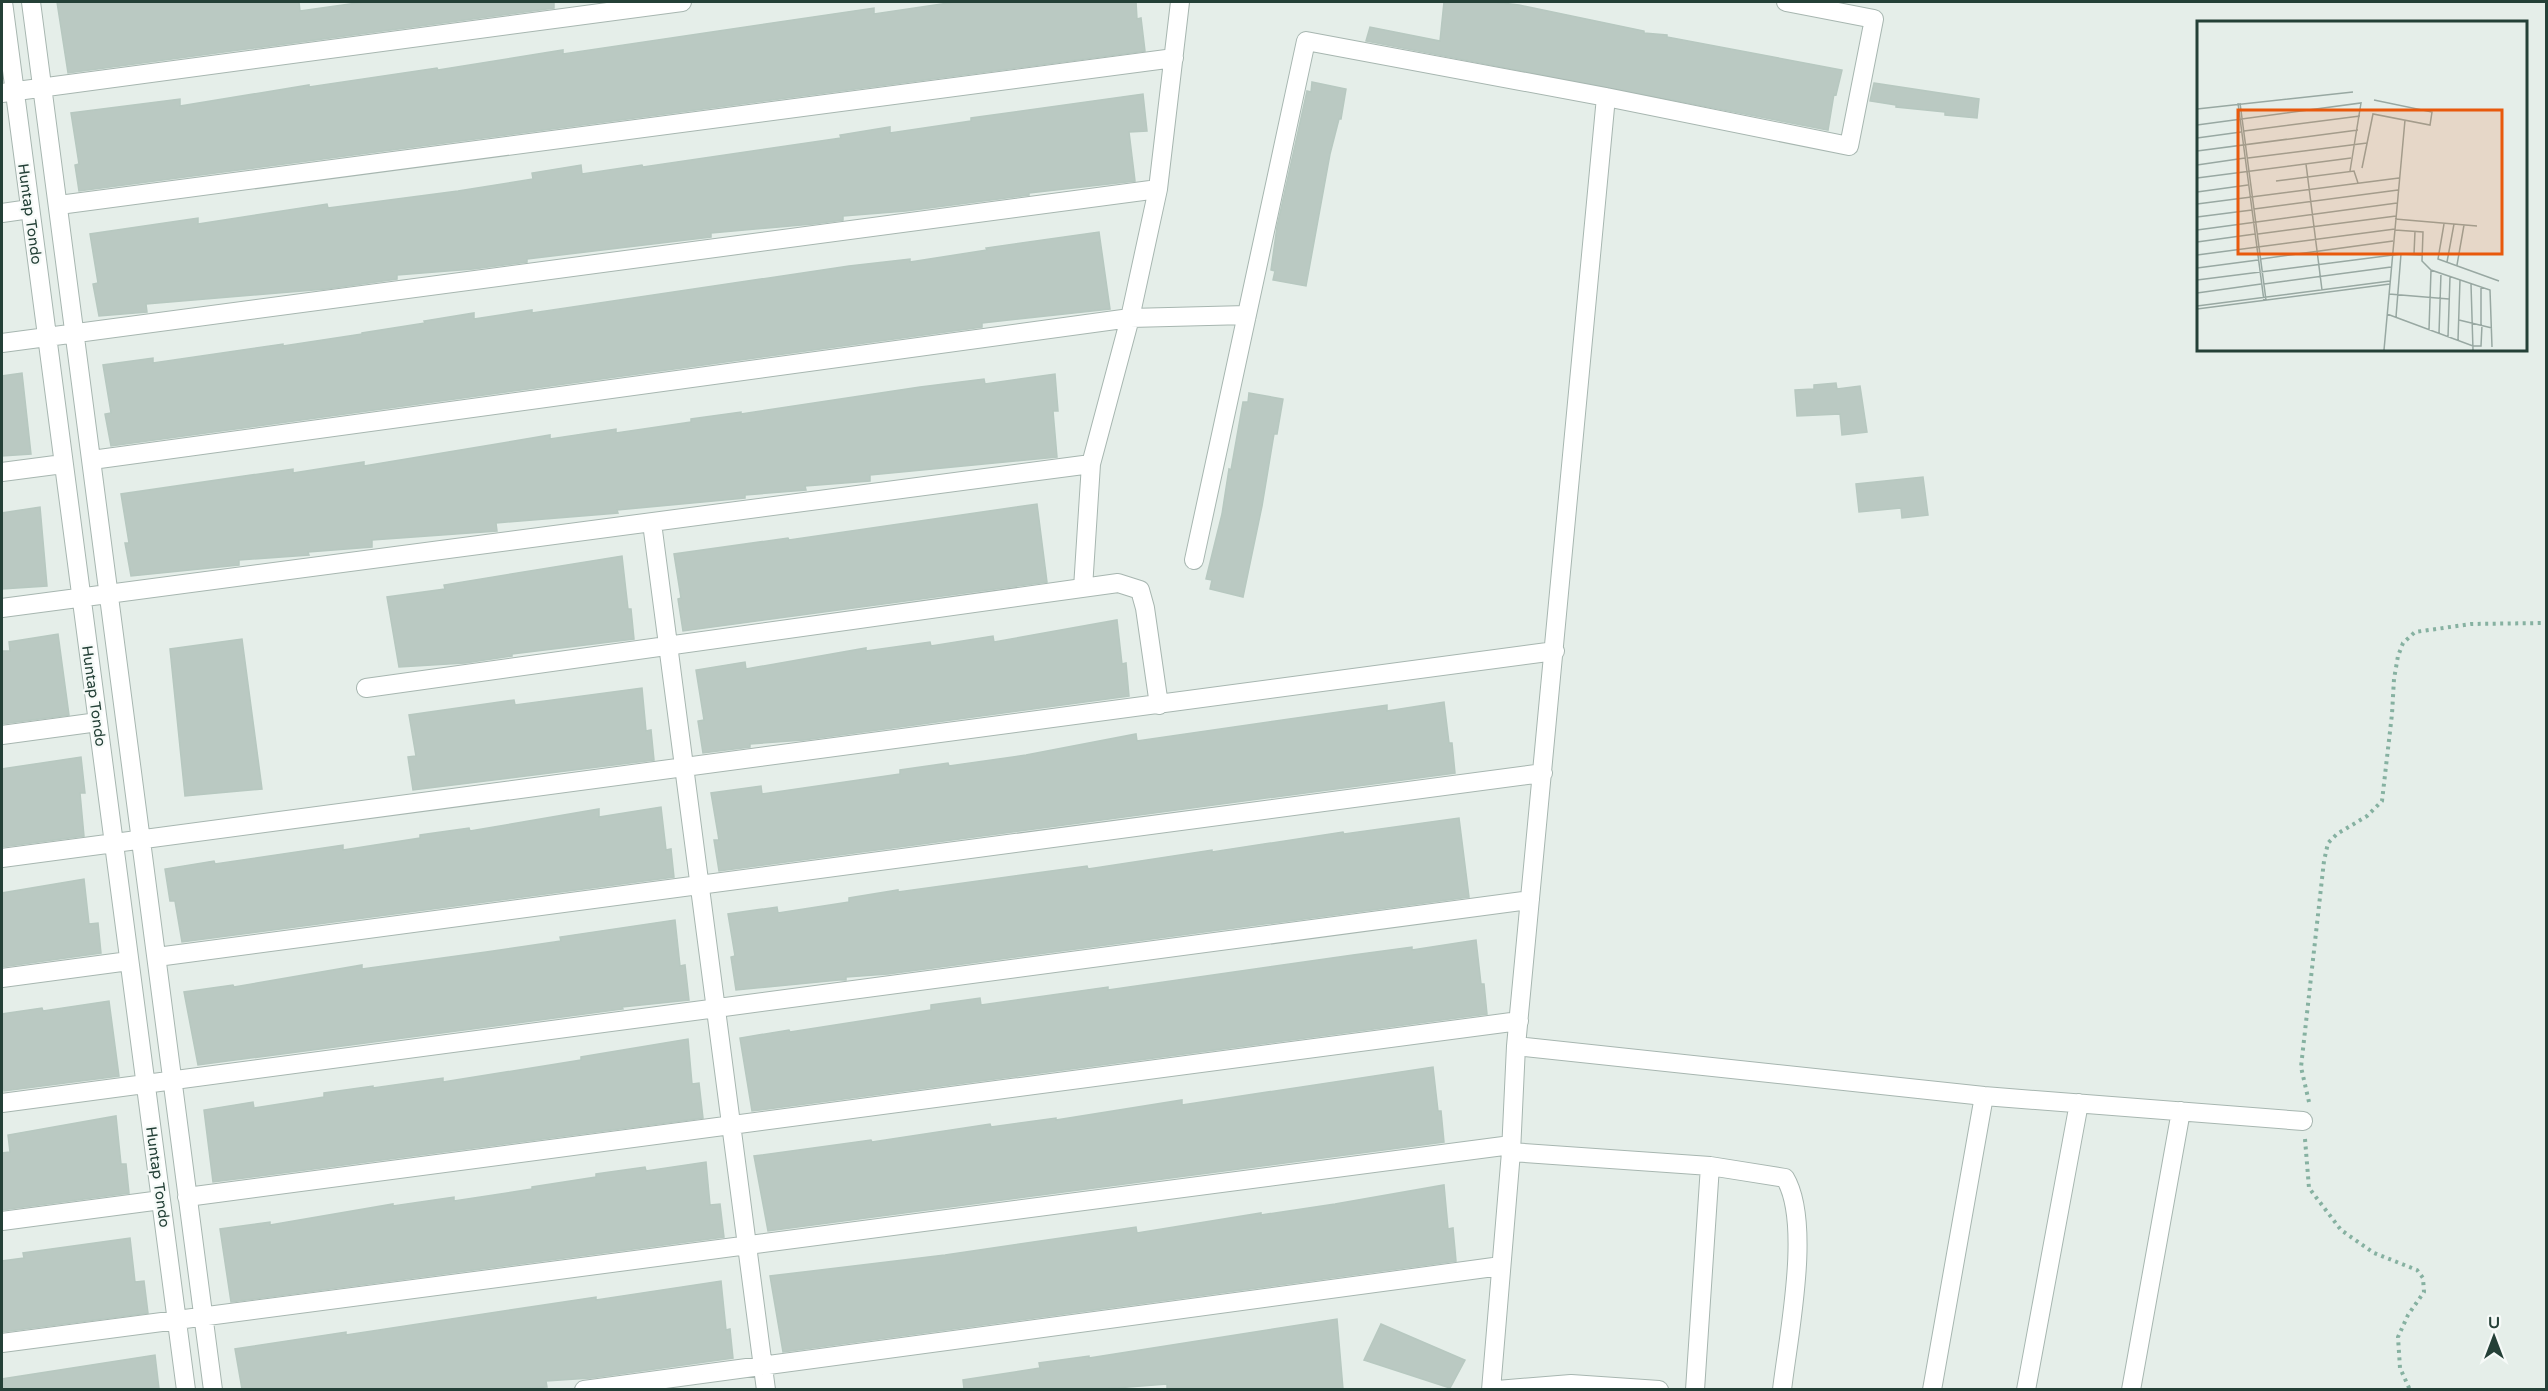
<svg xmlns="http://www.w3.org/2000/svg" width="2548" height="1391" font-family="'Varela Round',sans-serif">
<rect width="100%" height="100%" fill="#e5eee9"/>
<path fill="#bac9c2" stroke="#b7c8c0" stroke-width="1.5" d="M57,2H299L300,11L364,2H554V8L68,73Z
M955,2H1136L1137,19L1141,18L1145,51L79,191L75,165L79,164L71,113L180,99V106L309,85V87L437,68L438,70L563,50V54L874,8V14Z
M1444,2H1494L1519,5L1644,31V33L1667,35V37L1842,70L1836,95L1834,94L1828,130L1366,41L1370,27L1440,41Z
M1312,82L1346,89L1341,119H1339L1330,154L1306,286L1273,280L1275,271L1271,270L1277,227L1307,91L1311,92Z
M1874,83L1979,99L1977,118L1945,115V112L1896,107V105L1870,101Z
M1143,94L1147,131L1129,132L1135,181L1029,193V195L906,211L843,216V220L813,224L711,233V237L527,259V262L473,269L397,275V279L326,289L146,304L147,312L99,316L93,284L98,283L90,234L198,218V224L327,204L328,208L458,191L533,179L532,173L581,165L582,174L642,165L643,167L841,138L840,135L890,127V133L971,121V118Z
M1099,232L1110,309L982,323V327L111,446L105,414L111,413L103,365L153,358V363L283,344V346L362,334V333L425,323L424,321L474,313V319L532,310V313L849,266L910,259V262L987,250L986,248Z
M22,373L31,454L2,456V376Z
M1055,374L1058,411H1053L1057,457L870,475V481L805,486L806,490L745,495V498L617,510L618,513L496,523L497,531L372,540V547L308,552L309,555L239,560V565L131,576L125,543H129L121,494L293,469V473L364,462V466L550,435V439L616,429V433L691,422V419L741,412V414L920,387L984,379L985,384Z
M1836,383L1837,389L1860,386L1867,432L1842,435L1840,414L1797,416L1795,390L1814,389V385Z
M1249,393L1283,399L1277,434H1274L1262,506L1243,597L1210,589L1212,580L1206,579L1222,514L1229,469L1231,470L1243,402H1248Z
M1923,477L1928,515L1902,518L1901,508L1859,512L1856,484Z
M1037,504L1047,582L683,631L678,599L681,598L674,554L788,538L789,540Z
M40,507L47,586L2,589V513Z
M622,556L628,609H631L634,639L512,654V656L465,663L399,667L387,597L445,589L444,585Z
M1117,620L1122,664L1126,663L1129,696L804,740L750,744V747L703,753L698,721L704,720L696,670L745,662L746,669L866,648V651L930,642L931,646L993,636L994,642Z
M58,634L69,715L2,724V651H10L9,642Z
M242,639L262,789L185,796L170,649Z
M642,688L646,731L651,730L654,760L413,790L408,757L416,756L409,715L514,700L515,705Z
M1444,702L1449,743H1452L1455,773L719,871L714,840H719L711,793L761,786L762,794L900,774V770L948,763L949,766L1026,755L1136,734L1137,741L1387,705V711Z
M81,757L85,793H80L84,836L2,847V769Z
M661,807L666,850L671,849L674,877L182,942L175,901H170L165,869L214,861L215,864L343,845V850L420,838V835L469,828L470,831L599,809V817Z
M1459,818L1469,897L888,974L846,977V980H839L736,990L731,957L735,956L728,914L777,907L778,913L849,902V898L898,890V892L1087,866L1088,869L1212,850V852L1343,832L1344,834Z
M84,879L89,924L98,923L101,953L2,967V893Z
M675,920L680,966L685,965L689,1000L622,1007L623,1009L198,1065L184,992L233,985L234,987L362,965V969L486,952L561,941L560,937Z
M1476,940L1481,984H1484L1487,1014L752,1111L740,1038L789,1030L790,1032L931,1010V1005L980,998L981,1005L1108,987V990L1353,955L1412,947V950Z
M109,1001L119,1076L4,1091L2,1075V1014L42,1008L43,1011Z
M688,1039L692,1084L699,1083L703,1118L213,1182L204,1110L253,1102L254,1108L324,1097V1093L373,1086V1088L443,1078V1082L581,1060V1057Z
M1433,1067L1438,1111H1441L1444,1142L768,1231L754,1156L871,1140L872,1142L990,1124L991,1127L1056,1118V1120L1182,1100V1105Z
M116,1116L121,1164H126L129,1193L2,1210V1153L10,1152L8,1135Z
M706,1162L710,1205L720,1204L724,1237L231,1302L220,1229L270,1222V1225L393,1204V1206L454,1197V1201L532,1189V1187L596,1177V1174L645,1167L646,1171Z
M1444,1185L1448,1229L1453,1228L1456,1261L783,1352L770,1276L945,1255L1136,1227L1137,1233L1261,1213V1215L1335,1204Z
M130,1238L135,1282L144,1281L148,1313L2,1332V1261L24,1258L23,1253Z
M721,1281L726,1330L730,1329L733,1358L591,1378L546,1381L547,1387L514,1389H242L235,1349L346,1332V1335L596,1297V1300Z
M1337,1319L1343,1389H1167V1384L1103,1389H964L963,1380L1040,1368L1039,1363L1089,1356V1358Z
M1381,1324L1465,1360L1450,1388L1364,1360Z
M155,1355L159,1389H2V1379Z"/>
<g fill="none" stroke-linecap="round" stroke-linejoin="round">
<g stroke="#a7b6b0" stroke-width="20">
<path id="street" d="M3,2L186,1390
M31,2L213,1390
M2,93L682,2
M59,205L1174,58
M2,213L30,209
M2,343L1158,189
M92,460L1130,318L1247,315
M2,472L63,464
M652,523L766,1390
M1194,560L1306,41L1606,97L1849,146L1874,19L1786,2
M1083,588L1091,464L1130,318L1158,189L1180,2
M2,608L1091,464
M366,688L1118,583L1140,590L1145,608L1159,705
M2,735L98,722
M2,858L1555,651
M157,957L1543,773
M2,978L129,961
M1516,1046L1984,1096L2303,1121
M2,1103L1530,900
M1511,1152L1710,1166L1785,1178C1812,1223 1788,1337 1782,1390
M187,1197L1519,1021
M2,1221L161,1200
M2,1343L1511,1145
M1571,1384L1659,1390
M584,1390L1501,1266
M1491,1390L1511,1152L1516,1046L1606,97
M1497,1390L1571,1384L1570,1390
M1695,1390L1710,1166
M1932,1390L1984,1096
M2026,1390L2079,1103
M2131,1390L2181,1111"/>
</g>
<path stroke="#86b1a1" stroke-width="4" stroke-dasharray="3 4.5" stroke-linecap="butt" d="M2309,1102L2301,1067L2324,861L2328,843L2337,834L2367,816L2382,801L2392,714L2394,679L2398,656L2403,643L2415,632L2471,624L2546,623
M2305,1139L2309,1188L2341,1230L2374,1253L2417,1270L2423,1278L2424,1292L2408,1315L2398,1337L2400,1368L2410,1390"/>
<use href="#street" stroke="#fff" stroke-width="18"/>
</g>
<g text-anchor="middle" stroke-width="4.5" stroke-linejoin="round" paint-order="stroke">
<g font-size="15" fill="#244037" stroke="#f6faf8">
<text transform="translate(30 214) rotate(82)" y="5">Huntap Tondo</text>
<text transform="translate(94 696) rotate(82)" y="5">Huntap Tondo</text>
<text transform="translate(158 1177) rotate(82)" y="5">Huntap Tondo</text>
</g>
</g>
<g transform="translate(2197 21)">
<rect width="330" height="330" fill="#e5eee9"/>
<path fill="none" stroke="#98a8a2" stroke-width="1.5" d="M41,82L67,280M43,82L69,279M0,88L156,71M0,104L164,82L153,150M47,110L163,95M0,117L44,111M0,130L161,109M51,137L170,122M109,143L125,269M0,144L48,137M165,147L176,93L233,104L235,91L177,79M0,157L154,137M79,160L157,150L161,162M0,171L51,164M0,183L202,157M57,188L201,169M0,196L55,189M198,198L280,205M247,203L241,238L302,260M0,209L200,182M198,209L226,211L225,240L234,249L293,269L295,326M61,213L199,195M0,221L58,213M204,233L226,234M217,233L218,210M0,234L198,208M64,238L196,220M250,241L257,203M260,244L267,204M0,247L61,239M0,259L204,233L199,296M67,263L194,246M274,263L276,329M0,272L64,263M192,273L252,278M0,285L193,260M0,288L193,263M190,293L276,325H284L285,304M262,299L295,307M284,304V266M232,309L234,249M242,312L244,252M251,316L253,256M261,319L263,259M187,329L208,99"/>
<path fill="#e8590c" fill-opacity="0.15" stroke="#e8590c" stroke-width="3" d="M41,89H305V233H41Z"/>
<rect width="330" height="330" fill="none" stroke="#244037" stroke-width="3"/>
</g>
<rect width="2548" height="1391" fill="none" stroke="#244037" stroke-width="6"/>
<g transform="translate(2494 1337)" stroke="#f6faf8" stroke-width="4.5" paint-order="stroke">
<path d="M0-4.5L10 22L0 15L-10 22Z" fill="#244037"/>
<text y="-9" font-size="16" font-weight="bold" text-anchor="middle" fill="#244037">U</text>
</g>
</svg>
